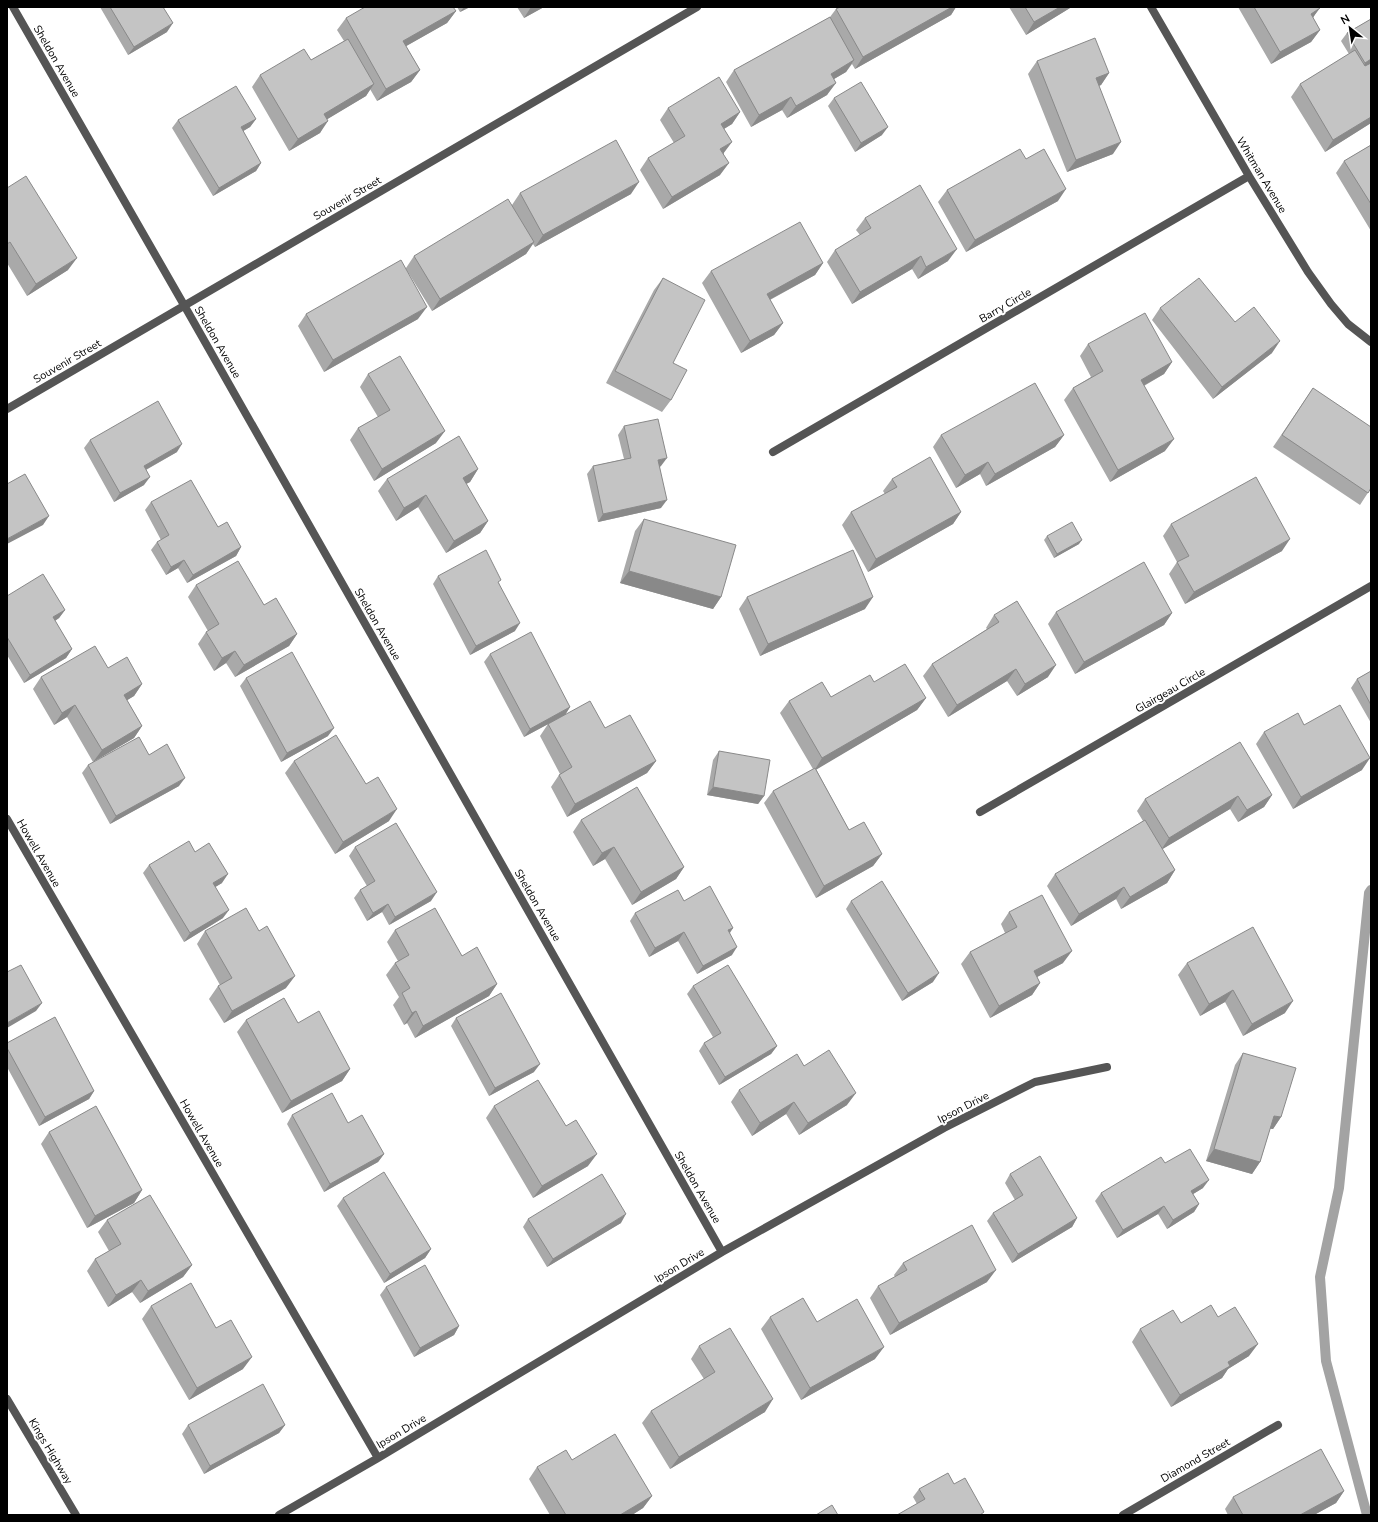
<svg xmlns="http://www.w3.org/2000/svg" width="1378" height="1522" font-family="'Nunito Sans',sans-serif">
<rect width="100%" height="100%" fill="#fff"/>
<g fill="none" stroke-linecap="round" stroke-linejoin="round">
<path stroke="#a3a3a3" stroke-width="10" d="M1367,1515L1326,1361L1320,1277L1339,1188L1369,893L1371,890"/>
<path stroke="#555" stroke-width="8" d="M13,7L184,305L722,1252
M1151,7L1249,176L1308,272L1331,304L1348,324L1371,342
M7,409L697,7
M773,452L1249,176
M980,812L1371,586
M7,819L378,1458
M279,1515L378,1458L722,1252L944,1128L1035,1082L1107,1067
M1123,1515L1278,1425"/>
<path stroke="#555" stroke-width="8" d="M7,1399L76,1515"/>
</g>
<path fill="#a9a9a9" d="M100,7H163L167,32L128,55Z
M457,7H470L460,12Z
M517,7H544L524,18Z
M840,7H956L951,15L855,69L852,64L846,72L834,79L827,95L787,118L782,110L751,127L726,82L734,70L830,17L836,9Z
M1009,7H1071L1070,8L1026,35Z
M1238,7H1319L1313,18L1320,30L1311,42L1271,64Z
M456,11L447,23L406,46L420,70L411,82L377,101L370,89L366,96L327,119L320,133L289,151L252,87L260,75L311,60L344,41L337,30L346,18Z
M1371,19V123L1325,152L1291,97L1300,84L1349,54L1341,41L1347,33Z
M1037,61L1109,73L1101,85L1099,86L1113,154L1067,172L1028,74Z
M834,98L882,135L855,152L828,106Z
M668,108L740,112L732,124L724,129V154L720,175L663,209L640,170L648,158L674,143L660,120Z
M256,119L250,127L243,131L261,163L256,171L213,196L172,128L178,120Z
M1371,145V231L1336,173L1344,161Z
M1026,159L1058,201L966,252L938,202L947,190Z
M7,188L68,270L27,296L7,263Z
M520,193L631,194L535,247L533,244L526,254L432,311L406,269L418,319L324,372L298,326L306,314L406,268L414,256L512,205Z
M865,218L948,261L918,279L912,269L852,304L827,262L835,250L860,235L856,230Z
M823,263L815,275L770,300L783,323L774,335L741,353L702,283L711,271Z
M663,278L671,400L662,412L606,383L654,290Z
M1160,308L1235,322L1272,353L1213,399L1152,320Z
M1088,344L1172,362L1164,374L1144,386L1165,451L1110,482L1064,400L1073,388L1091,377L1080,356Z
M368,374L436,443L374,481L350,440L358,428L378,417L360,387Z
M1313,388L1371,488L1360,505L1273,447Z
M624,426L661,466L660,467L661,508L598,522L587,474L593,466L624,459L618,435Z
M941,435H1064L1055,447L986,486L980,474L956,488L933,447Z
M90,440L177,452L146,470L144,485L114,502L84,448Z
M478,469L470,482L466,484L488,521L480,533L446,553L418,507L396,521L378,491L387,479Z
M892,479L961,512L953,524L868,572L842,525L851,512L885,494L883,491Z
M151,502L218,527L241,547L236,556L187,583L178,568L166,575L151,550L157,542L161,540L145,510Z
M644,519L721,597L713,609L620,583L635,531Z
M1171,524L1282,551L1185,604L1169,574L1177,562L1163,536Z
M1047,536L1079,544L1054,558L1044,540Z
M438,576L499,583L515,631L470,655L433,584Z
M196,585L264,605L297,634L289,646L235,677L226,663L214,671L198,644L206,632L208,631L188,597Z
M7,596L65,610L59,618L55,621L72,649L66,658L24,683L7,655Z
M747,597L865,609L760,656L739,609Z
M1056,612L1172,613L1164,625L1075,674L1048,624Z
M994,615L1048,677L1017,696L1007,681L948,717L923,676L932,664L987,629L986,628Z
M490,654L570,707L565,715L524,737L484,662Z
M1371,671V723L1351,688L1357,679Z
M41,677L142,684L134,696L127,700L142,726L134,738L93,762L67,717L54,725L33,689Z
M246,678L328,736L281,762L240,686Z
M874,682L926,698L917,710L816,769L849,830L882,854L873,866L816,898L764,803L773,791L813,769L780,713L789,701L831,697Z
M548,724L605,728L656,761L647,773L567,817L551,787L559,775L560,774L540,736Z
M1264,732L1362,770L1293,809L1256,744Z
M719,751L764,796L758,804L707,795L713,760Z
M149,755L179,786L110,824L82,773L88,765Z
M294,761L389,821L335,854L285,773Z
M1272,795L1264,807L1238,822L1230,809L1162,849L1175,870L1167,883L1121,909L1116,899L1071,926L1047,886L1055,874L1143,821L1137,811L1145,799Z
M581,820L684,867L676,879L632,905L605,859L593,866L573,832Z
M355,847L431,901L389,925L382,912L367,921L354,898L360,890L367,886L349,856Z
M195,852L222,883L215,887L223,918L184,942L143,873L149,865Z
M684,901L733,928L730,933L732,955L697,974L678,941L649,957L630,921L635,913Z
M851,901L933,982L902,1001L846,909Z
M1009,912L1063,963L1037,977L1040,983L1032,995L990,1018L961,964L970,952L1005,933L1001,924Z
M395,930L462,956L497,984L489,996L415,1038L407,1023L404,1025L393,1005L399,997L386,975L395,963L398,961L387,942Z
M205,931L286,988L224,1023L209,999L218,986L220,985L197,944Z
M1187,963L1285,1013L1243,1036L1225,1002L1200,1016L1178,975Z
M693,986L777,1046L771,1054L719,1085L699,1051L704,1043L713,1037L687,994Z
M456,1018L534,1072L489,1096L451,1026Z
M246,1020L298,1023L350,1069L342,1081L282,1113L237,1032Z
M7,1043L94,1091L89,1099L39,1126L7,1067Z
M1243,1053L1281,1117L1273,1129H1270L1260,1162L1252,1174L1206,1161L1235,1065Z
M804,1066L847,1105L799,1135L786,1114L752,1136L731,1102L739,1090Z
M494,1106L588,1166L533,1198L486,1118Z
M292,1115L384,1154L378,1162L324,1192L287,1124Z
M49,1132L142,1190L134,1203L87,1228L41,1144Z
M1165,1163L1203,1188L1193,1194L1199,1204L1194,1212L1167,1229L1158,1214L1117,1238L1095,1201L1101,1193Z
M1010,1174L1077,1218L1072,1227L1012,1263L987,1221L993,1213L1015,1200L1005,1183Z
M343,1198L431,1249L425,1258L384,1283L337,1206Z
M528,1219L621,1223L547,1267L523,1227Z
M107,1220L192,1265L183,1277L140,1303L132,1292L108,1307L87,1271L95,1259L109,1251L98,1232Z
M903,1263L987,1282L890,1335L870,1298L878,1286L895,1277L894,1275Z
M386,1287L459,1326L454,1335L414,1357L380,1295Z
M151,1306L216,1328L243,1369L189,1400L142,1319Z
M770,1317L817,1322L875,1359L801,1400L761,1329Z
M1218,1317L1249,1356L1228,1369L1222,1378L1171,1407L1132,1342L1140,1329L1181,1323Z
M699,1346L765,1412L670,1469L642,1423L651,1411L704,1379L691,1359Z
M188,1425H285L279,1433L204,1474L182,1434Z
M572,1460L652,1496L643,1508L632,1515H550L529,1479L537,1467Z
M919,1489L984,1512L917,1504L913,1497Z
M1344,1491L1336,1503L1314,1515H1228L1225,1509L1233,1497Z"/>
<path fill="#898989" d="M464,7H470L460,12Z
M531,7H544L524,18Z
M952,7H956L951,15L855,69L863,57Z
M1060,7H1071L1070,8L1026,35L1034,22Z
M1320,8L1311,20V14Z
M456,11L447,23L394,53L403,41Z
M173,23L167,32L128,55L134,47Z
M1320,30L1311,42L1271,64L1280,52Z
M1371,59V64L1359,71L1365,63Z
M854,60L846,72L822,86L831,74Z
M420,70L411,82L377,101L386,89Z
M1109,73L1101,85L1087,90L1096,78Z
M836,83L827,95L787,118L796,106Z
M374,84L366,96L316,126L324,114Z
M791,97L782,110L751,127L759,115Z
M740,112L732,124L712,136L721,124Z
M1371,117V123L1325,152L1333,140Z
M256,119L250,127L235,136L241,127Z
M328,121L320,133L289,151L298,139Z
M888,127L882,135L855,152L861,143Z
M732,142L723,154L720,149Z
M1121,142L1113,154L1067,172L1076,160Z
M261,163L256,171L213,196L219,188Z
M729,163L720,175L663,209L672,197Z
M639,182L631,194L535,247L543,235Z
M1066,189L1058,201L966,252L975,240Z
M534,242L526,254L432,311L440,299Z
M957,249L948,261L918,279L926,267Z
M921,256L912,269L852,304L860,292Z
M77,258L68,270L27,296L36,284Z
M823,263L815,275L758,306L767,294Z
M427,307L418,319L324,372L333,360Z
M783,323L774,335L741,353L750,341Z
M1280,341L1272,353L1213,399L1222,387Z
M1172,362L1164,374L1132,392L1141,380Z
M445,431L436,443L374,481L382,469Z
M1064,435L1055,447L986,486L995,474Z
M1174,439L1165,451L1110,482L1118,470Z
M182,444L177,452L138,474L144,466Z
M667,458L661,466L652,468L658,460Z
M988,462L980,474L956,488L965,475Z
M478,469L470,482L454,490L463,478Z
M150,477L144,485L114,502L120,493Z
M426,495L418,507L396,521L404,508Z
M667,500L661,508L598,522L603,514Z
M961,512L953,524L868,572L876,559Z
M49,516L43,525L7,544V539Z
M488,521L480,533L446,553L454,541Z
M1290,539L1282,551L1185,604L1194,592Z
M1082,540L1079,544L1054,558L1057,554Z
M241,547L236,556L187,583L193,575Z
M184,560L178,568L166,575L171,567Z
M629,571L721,597L713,609L620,583Z
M873,597L865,609L760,656L768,644Z
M65,610L59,618L47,626L53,617Z
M1172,613L1164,625L1075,674L1084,662Z
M520,623L515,631L470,655L476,646Z
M297,634L289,646L235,677L244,665Z
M72,649L66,658L24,683L30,675Z
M235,651L226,663L214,671L222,658Z
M1056,665L1048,677L1017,696L1025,684Z
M1016,669L1007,681L948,717L957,705Z
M142,684L134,696L116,707L124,695Z
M926,698L917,710L814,771L822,758Z
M75,705L67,717L54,725L62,713Z
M570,707L565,715L524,737L530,729Z
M142,726L134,738L93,762L102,750Z
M334,728L328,736L281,762L287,753Z
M1370,758L1362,770L1293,809L1301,797Z
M656,761L647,773L567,817L575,804Z
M185,778L179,786L110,824L116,816Z
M713,787L764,796L758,804L707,795Z
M1272,795L1264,807L1238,822L1247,810Z
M1238,796L1230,809L1161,850L1169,838Z
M397,809L389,821L335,854L343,842Z
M614,847L605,859L593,866L602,853Z
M882,854L873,866L816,898L824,886Z
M684,867L676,879L632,905L641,892Z
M1175,870L1167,883L1121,909L1130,897Z
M228,874L222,883L207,892L213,883Z
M1124,887L1116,899L1071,926L1079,914Z
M437,892L431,901L389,925L395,917Z
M388,904L382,912L367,921L373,913Z
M229,910L223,918L184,942L190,933Z
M733,928L727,936L728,930Z
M684,932L678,941L649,957L655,948Z
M737,947L732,955L697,974L703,966Z
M1072,951L1063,963L1026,983L1034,971Z
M939,973L933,982L902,1001L908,993Z
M295,976L286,988L224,1023L232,1011Z
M1040,983L1032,995L990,1018L999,1006Z
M497,984L489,996L415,1038L423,1026Z
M1233,990L1225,1002L1200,1016L1209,1004Z
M1293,1001L1285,1013L1243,1036L1252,1024Z
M42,1003L36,1011L7,1028V1023Z
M416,1011L407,1023L404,1025L412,1013Z
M777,1046L771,1054L719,1085L725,1077Z
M540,1064L534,1072L489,1096L495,1088Z
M350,1069L342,1081L282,1113L291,1101Z
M94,1091L89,1099L39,1126L45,1117Z
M856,1093L847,1105L799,1135L808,1123Z
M794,1102L786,1114L752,1136L760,1123Z
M1274,1116L1281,1117L1273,1129L1266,1128Z
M1214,1149L1260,1162L1252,1174L1206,1161Z
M384,1154L378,1162L324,1192L330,1184Z
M597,1154L588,1166L533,1198L542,1186Z
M1209,1180L1203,1188L1185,1199L1191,1191Z
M142,1190L134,1203L87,1228L95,1216Z
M1199,1204L1194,1212L1167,1229L1173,1220Z
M1164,1206L1158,1214L1117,1238L1123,1230Z
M626,1214L621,1223L547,1267L553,1259Z
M1077,1218L1072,1227L1012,1263L1018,1254Z
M431,1249L425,1258L384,1283L390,1274Z
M192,1265L183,1277L140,1303L148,1291Z
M996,1270L987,1282L890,1335L899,1323Z
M141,1280L132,1292L108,1307L116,1295Z
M459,1326L454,1335L414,1357L420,1348Z
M1258,1344L1249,1356L1228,1369L1222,1378L1171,1407L1180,1395L1228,1362Z
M884,1347L875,1359L801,1400L810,1388Z
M252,1357L243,1369L189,1400L197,1388Z
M773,1399L765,1412L670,1469L679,1457Z
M285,1425L279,1433L204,1474L210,1466Z
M1344,1491L1336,1503L1314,1515H1300Z
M652,1496L643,1508L632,1515H620Z"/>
<path fill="#c4c4c4" stroke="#898989" d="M110,7H163L173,23L134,47Z
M365,7H453L456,11L403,41L420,70L386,89L346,18Z
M840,7H952L863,57L836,9Z
M1025,7H1060L1034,22Z
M1254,7H1319L1320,8L1311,14L1320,30L1280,52Z
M830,17L854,60L831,74L836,83L796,106L791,97L759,115L734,70Z
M1371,19V59L1365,63L1347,33Z
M1095,38L1109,73L1096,78L1121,142L1076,160L1037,61Z
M348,39L374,84L324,114L328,121L298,139L260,75L304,49L311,60Z
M1355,50L1365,66L1371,63V117L1333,140L1300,84Z
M719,77L740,112L721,124L732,142L720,149L729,163L672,197L648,158L685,136L668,108Z
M861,82L888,127L861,143L834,98Z
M236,86L256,119L241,127L261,163L219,188L178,120Z
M616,140L639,182L543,235L520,193Z
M1371,145V204L1344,161Z
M1020,149L1026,159L1044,149L1066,189L975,240L947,190Z
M26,176L77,258L36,284L10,242L7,244V188Z
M920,185L957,249L926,267L921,256L860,292L835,250L871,228L865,218Z
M508,199L534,242L440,299L414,256Z
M800,222L823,263L767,294L783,323L750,341L711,271Z
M401,260L427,307L333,360L306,314Z
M663,278L705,300L673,363L687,370L671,400L615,371Z
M1199,278L1235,322L1254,307L1280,341L1222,387L1160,308Z
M1145,313L1172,362L1141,380L1174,439L1118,470L1073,388L1103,371L1088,344Z
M400,356L445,431L382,469L358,428L390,410L368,374Z
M1035,383L1064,435L995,474L988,462L965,475L941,435Z
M1313,388L1371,427V488L1368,493L1282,435Z
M158,401L182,444L144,466L150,477L120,493L90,440Z
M658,419L667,458L658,460L667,500L603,514L593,466L631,458L624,426Z
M459,436L478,469L463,478L488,521L454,541L426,495L404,508L387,479Z
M930,457L961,512L876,559L851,512L897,487L892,479Z
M25,474L49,516L7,539V484Z
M1256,477L1290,539L1194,592L1177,562L1189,556L1171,524Z
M191,480L218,527L227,522L241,547L193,575L184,560L171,567L157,542L169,535L151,502Z
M644,519L736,545L721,597L629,571Z
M1072,522L1082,540L1057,554L1047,536Z
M486,550L501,580L498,582L520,623L476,646L438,576Z
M853,550L873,597L768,644L747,597Z
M238,561L264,605L276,598L297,634L244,665L235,651L222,658L206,632L219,624L196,585Z
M1144,562L1172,613L1084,662L1056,612Z
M43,574L65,610L53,617L72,649L30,675L7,637V596Z
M1017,601L1056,665L1025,684L1016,669L957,705L932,664L999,622L994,615Z
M531,632L570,707L530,729L490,654Z
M95,646L108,668L127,657L142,684L124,695L142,726L102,750L75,705L62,713L41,677Z
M292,652L334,728L287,753L246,678Z
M905,664L926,698L822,758L789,701L822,682L831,697L870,675L874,682Z
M1371,671V705L1357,679Z
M590,701L605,728L630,715L656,761L575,804L559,775L572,767L548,724Z
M1340,705L1370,758L1301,797L1264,732L1298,713L1304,725Z
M336,735L366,784L378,777L397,809L343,842L294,761Z
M139,737L149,755L167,744L185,778L116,816L88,765Z
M1240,742L1272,795L1247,810L1238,796L1169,838L1145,799Z
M719,751L770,760L764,796L713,787Z
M815,768L849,830L864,822L882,854L824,886L773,791Z
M637,787L684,867L641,892L614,847L602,853L581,820Z
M1145,820L1175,870L1130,897L1124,887L1079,914L1055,874Z
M396,823L437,892L395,917L388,904L373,913L360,890L375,881L355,847Z
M189,841L195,852L209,843L228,874L213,883L229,910L190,933L149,865Z
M882,881L939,973L908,993L851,901Z
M710,886L733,928L728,930L737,947L703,966L684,932L655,948L635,913L678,890L684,901Z
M1042,895L1072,951L1034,971L1040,983L999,1006L970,952L1017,927L1009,912Z
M246,908L259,931L267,926L295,976L232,1011L218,986L232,978L205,931Z
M435,908L462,956L477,947L497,984L423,1026L416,1011L412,1013L402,993L410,988L395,963L409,955L395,930Z
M1253,927L1293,1001L1252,1024L1233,990L1209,1004L1187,963Z
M21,965L42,1003L7,1023V972Z
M728,965L777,1046L725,1077L704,1043L721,1033L693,986Z
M501,993L540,1064L495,1088L456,1018Z
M284,998L298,1023L319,1011L350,1069L291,1101L246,1020Z
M55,1017L94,1091L45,1117L7,1048V1043Z
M829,1050L856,1093L808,1123L794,1102L760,1123L739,1090L797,1054L804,1066Z
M1243,1053L1296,1068L1281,1117L1274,1116L1260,1162L1214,1149Z
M538,1080L566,1126L576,1120L597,1154L542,1186L494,1106Z
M332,1093L348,1123L362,1115L384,1154L330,1184L292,1115Z
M96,1106L142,1190L95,1216L49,1132Z
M1190,1149L1209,1180L1191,1191L1199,1204L1173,1220L1164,1206L1123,1230L1101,1193L1161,1157L1165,1163Z
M1040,1156L1077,1218L1018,1254L993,1213L1023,1195L1010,1174Z
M384,1172L431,1249L390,1274L343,1198Z
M602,1174L626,1214L553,1259L528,1219Z
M150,1195L192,1265L148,1291L141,1280L116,1295L95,1259L121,1244L107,1220Z
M972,1225L996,1270L899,1323L878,1286L907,1270L903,1263Z
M425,1265L459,1326L420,1348L386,1287Z
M191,1283L216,1328L231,1320L252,1357L197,1388L151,1306Z
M803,1298L817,1322L857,1299L884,1347L810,1388L770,1317Z
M1211,1305L1218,1317L1235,1307L1258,1344L1228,1362L1230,1366L1180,1395L1140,1329L1173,1310L1181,1323Z
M730,1328L773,1399L679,1457L651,1411L715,1372L699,1346Z
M263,1384L285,1425L210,1466L188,1425Z
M615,1434L652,1496L620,1515H566L537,1467L566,1450L572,1460Z
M1321,1449L1344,1491L1300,1515H1243L1233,1497Z
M948,1473L954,1484L965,1478L984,1512L980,1515H897L925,1499L919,1489Z
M832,1505L838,1515H816Z"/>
<g text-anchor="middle" stroke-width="4" stroke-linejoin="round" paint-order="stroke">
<g font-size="11" fill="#000" stroke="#fff">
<text transform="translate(57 61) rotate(60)" y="4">Sheldon Avenue</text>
<text transform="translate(1262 175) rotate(59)" y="4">Whitman Avenue</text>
<text transform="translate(347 198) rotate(-30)" y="4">Souvenir Street</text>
<text transform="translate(1005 305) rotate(-30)" y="4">Barry Circle</text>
<text transform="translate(218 342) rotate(60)" y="4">Sheldon Avenue</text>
<text transform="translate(67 361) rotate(-30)" y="4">Souvenir Street</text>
<text transform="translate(378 624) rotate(60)" y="4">Sheldon Avenue</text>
<text transform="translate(1170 690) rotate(-30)" y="4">Glairgeau Circle</text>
<text transform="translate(39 853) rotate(60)" y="4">Howell Avenue</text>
<text transform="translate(538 905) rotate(60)" y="4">Sheldon Avenue</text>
<text transform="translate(963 1107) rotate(-27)" y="4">Ipson Drive</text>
<text transform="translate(202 1133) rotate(60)" y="4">Howell Avenue</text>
<text transform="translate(698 1187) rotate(60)" y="4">Sheldon Avenue</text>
<text transform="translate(679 1265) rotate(-31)" y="4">Ipson Drive</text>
<text transform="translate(401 1431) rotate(-31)" y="4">Ipson Drive</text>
<text transform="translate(51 1451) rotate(59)" y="4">Kings Highway</text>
<text transform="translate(1195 1460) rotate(-30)" y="4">Diamond Street</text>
</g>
</g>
<rect width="1378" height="1522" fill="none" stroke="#000000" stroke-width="16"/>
<g transform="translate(1350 28) rotate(330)" stroke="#ffffff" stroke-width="3" paint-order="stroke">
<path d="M0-3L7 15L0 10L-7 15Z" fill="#000000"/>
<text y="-6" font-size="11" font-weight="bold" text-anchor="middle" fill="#000000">N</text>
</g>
</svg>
